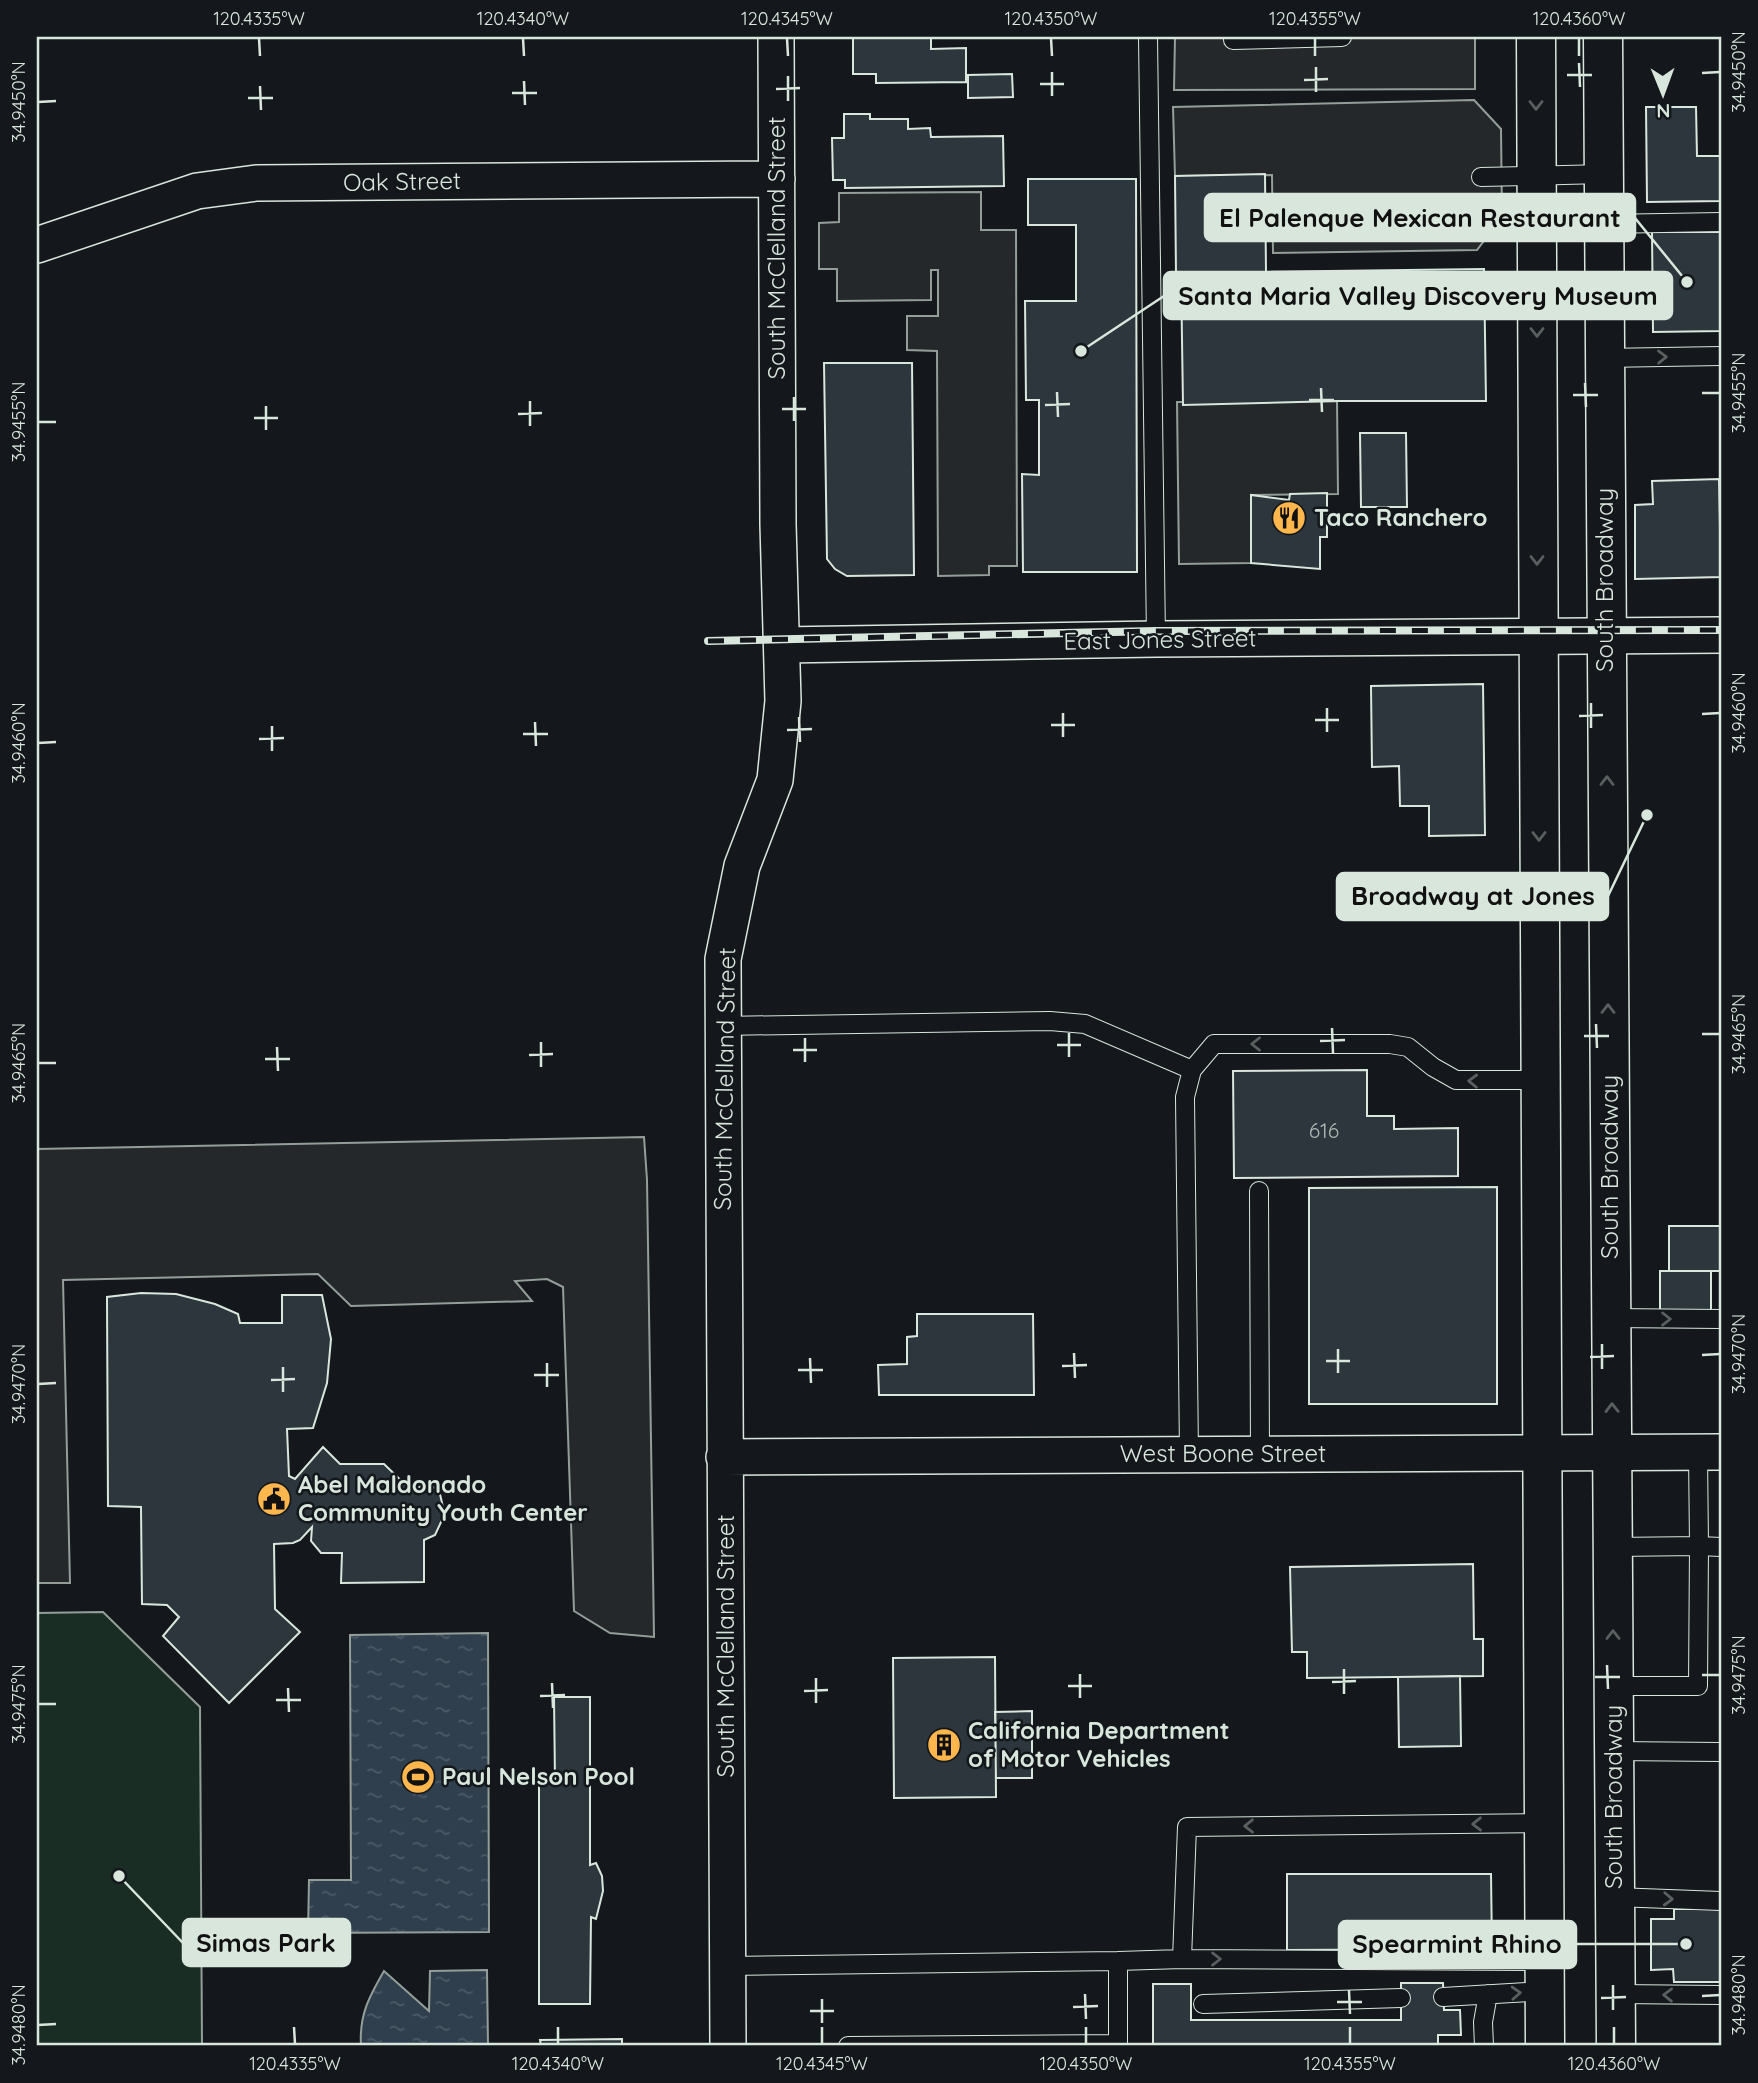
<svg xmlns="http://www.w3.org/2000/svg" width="1758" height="2083" font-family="Quicksand,sans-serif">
<defs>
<pattern id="water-ripples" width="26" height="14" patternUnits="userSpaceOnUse" patternTransform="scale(1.75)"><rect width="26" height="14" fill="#2f3f4d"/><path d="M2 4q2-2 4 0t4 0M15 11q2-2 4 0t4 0" fill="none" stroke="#4c5b66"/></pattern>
</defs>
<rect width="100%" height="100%" fill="#14181c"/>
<path fill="#1a2d24" stroke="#939e99" stroke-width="2" d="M103,1612L200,1707L202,2046H37V1613Z"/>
<path fill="#24282b" stroke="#939e99" stroke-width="2" d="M1175,37H1475V89L1174,90Z
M1474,100L1501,129L1502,217L1477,250L1273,253L1272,175L1175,176L1173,107Z
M981,192V230H1016L1017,566H989V575L938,576L937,351L907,350V316H938V270H931V300L837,301V269H819V223L839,222V193Z
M1337,401L1338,494L1251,495V563L1179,564L1177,402Z
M644,1137L647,1180L654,1637L610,1633L574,1611L563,1287L547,1279L515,1281L532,1301L351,1306L318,1274L63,1280L70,1583H37V1149Z"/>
<path fill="url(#water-ripples)" stroke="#939e99" stroke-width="2" d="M488,1633L489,1932L308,1933L309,1880H351L350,1635Z
M487,1970L488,2046H361C359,2015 369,1997 384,1971L429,2011L430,1971Z"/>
<path fill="#2c363c" stroke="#d8e6dc" stroke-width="2" d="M853,37H931V49L966,48V82L876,83V74H853Z
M1012,74L1013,97L968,98V75Z
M1646,107H1696L1697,156H1721V201L1647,202Z
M844,114H870V119H908V129L930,128L931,137L1003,136L1004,186L845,188V180H833L832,138H844Z
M1265,174L1266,272L1176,273L1175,176Z
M1028,179H1136L1137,572H1023L1022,474L1039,475V400H1026L1025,301H1076V225H1028Z
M1652,232H1721V331L1653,332Z
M1484,269L1486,401H1337L1183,405L1181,273Z
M824,363H912L914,575L847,576L835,569L827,559Z
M1360,433H1406L1407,507H1361Z
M1719,479L1721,577L1635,579V505L1653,504L1652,481Z
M1327,493V537H1320V569L1251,563V495L1289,500L1290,494Z
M1483,684L1485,835L1429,836V806H1400L1399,766L1372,767L1371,686Z
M1367,1070V1116H1394V1129L1458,1128V1176L1234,1178L1233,1071Z
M1497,1187V1404H1309V1188Z
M1669,1226H1721V1271H1669Z
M1660,1271H1711V1314H1660Z
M141,1293L176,1294L215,1304L238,1314L240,1323H282V1295H322L331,1339L327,1383L313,1428L287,1429L289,1476L295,1479L323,1447L340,1464H384L413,1492L425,1483L439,1490L443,1507L442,1520L435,1535L424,1540V1582L341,1583L342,1553H321L311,1541L312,1527L300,1540L293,1543L274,1544L275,1609L300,1632L229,1703L163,1636L179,1617L167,1605L142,1604L141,1507L108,1506L107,1297Z
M917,1314H1033L1034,1395H879L878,1365L907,1364V1337L917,1336Z
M1473,1564L1474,1639H1483V1676L1307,1678V1652H1292L1290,1567Z
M995,1657L996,1797L894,1798L893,1658Z
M1460,1676L1461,1746L1399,1747L1398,1677Z
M554,1697H590V1865L596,1863L602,1876L603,1891L596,1919L591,1917L590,2004H539V1780H555Z
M1032,1711V1778H996L995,1712Z
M1287,1874H1491L1492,1949L1287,1950Z
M1674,1909H1721V1982H1674L1673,1969L1651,1970V1919H1674Z
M1401,1983H1443L1444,2010H1460L1461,2035H1438V2046H1153V1984H1191V2020H1401Z
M622,2039V2046H541L540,2040Z"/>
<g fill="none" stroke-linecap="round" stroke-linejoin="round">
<g stroke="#d8e6dc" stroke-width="20">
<path id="lane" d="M1148,37L1156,639
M1233,37V40L1342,37
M1481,177L1604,174
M1604,224L1721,222
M1604,358L1721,356
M722,1026L1050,1021L1085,1024L1192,1070
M1259,1191L1260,1453
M1611,1318L1721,1319
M1698,1452L1699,1546L1721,1547
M1189,1454L1185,1097L1192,1070L1214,1044H1390L1408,1047L1433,1067L1456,1080H1541
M1613,1547L1699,1546L1698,1686H1614
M1614,1751L1721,1752
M1545,1823L1187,1827L1182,1959L1545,1961
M1615,1897L1721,1901
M1118,1961L1182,1959
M728,1966L1118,1961V2046
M1615,1994L1721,1995
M1443,1997L1545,1991
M1203,2004L1401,1998
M848,2046L1118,2044
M1484,2046L1483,2022L1488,1994"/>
</g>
<g stroke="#d8e6dc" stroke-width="38">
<path id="street" d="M37,245L197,191L256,183L777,179
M782,645L1156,639L1721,635
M724,1457L1721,1452
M728,2046L723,959L742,866L775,780L783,701L778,524L776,37"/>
</g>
<g stroke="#d8e6dc" stroke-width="41">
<path id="primary" d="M1536,37L1545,2046
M1603,37L1616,2046"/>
</g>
<use href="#lane" stroke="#14181c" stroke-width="18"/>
<use href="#street" stroke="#14181c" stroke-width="35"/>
<use href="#primary" stroke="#14181c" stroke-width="38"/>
<g stroke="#d8e6dc" stroke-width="8">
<path id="rail" d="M708,641L1156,631L1721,630"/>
</g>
<use href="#rail" stroke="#14181c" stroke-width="5" stroke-dasharray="16" stroke-linecap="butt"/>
</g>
<defs><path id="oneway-chevron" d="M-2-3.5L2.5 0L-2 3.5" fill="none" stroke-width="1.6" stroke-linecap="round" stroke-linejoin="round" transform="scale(1.75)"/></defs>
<g stroke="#59605f">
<use href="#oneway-chevron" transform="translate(1536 105) rotate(90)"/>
<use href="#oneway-chevron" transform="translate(1537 332) rotate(90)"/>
<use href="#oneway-chevron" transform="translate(1662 357) rotate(-1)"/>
<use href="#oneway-chevron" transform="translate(1537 560) rotate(90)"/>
<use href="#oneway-chevron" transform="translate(1607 781) rotate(-90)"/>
<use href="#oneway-chevron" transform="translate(1539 836) rotate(90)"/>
<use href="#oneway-chevron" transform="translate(1608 1009) rotate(-90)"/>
<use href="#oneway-chevron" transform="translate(1256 1044) rotate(-180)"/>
<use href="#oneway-chevron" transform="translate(1473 1081) rotate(-178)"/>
<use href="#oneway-chevron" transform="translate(1666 1319)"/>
<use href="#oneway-chevron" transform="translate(1612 1408) rotate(-91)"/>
<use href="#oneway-chevron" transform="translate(1613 1635) rotate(-90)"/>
<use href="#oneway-chevron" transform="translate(1477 1824) rotate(179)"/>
<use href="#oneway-chevron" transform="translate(1249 1826) rotate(179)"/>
<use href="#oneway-chevron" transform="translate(1668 1899) rotate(2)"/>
<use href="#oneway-chevron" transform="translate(1216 1959)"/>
<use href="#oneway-chevron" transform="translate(1516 1993) rotate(-3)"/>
<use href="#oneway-chevron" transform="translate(1668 1995) rotate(-179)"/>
</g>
<path fill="none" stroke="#d8e6dc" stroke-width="2.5" d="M259,38L260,56M523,38L524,56M787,38L788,56M1051,38L1052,56M1315,38V56M1579,38V56M1579,63L1580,87M1316,67V92M1052,72V96M1702,73L1720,72M1567,75H1592M788,76V101M1304,80L1328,79M524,81L525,105M1040,84H1064M260,86L261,110M776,89L800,88M512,93H537M248,98H273M38,102L56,101M1585,383L1586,407M1321,388L1322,412M1057,392L1058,417M1702,393H1720M1573,395H1598M794,397V421M1309,400H1334M530,401V426M1045,405L1070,404M266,406V430M782,409H806M518,414L542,413M254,418H278M38,422H56M1591,703V728M1327,708V732M1063,713V737M1702,714L1720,713M1579,716L1603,715M799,717L800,742M1315,720H1339M535,722L536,746M1051,725H1075M272,726V751M787,730L812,729M523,734H548M259,739L284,738M38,743L56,742M1596,1024L1597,1048M1332,1028L1333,1053M1069,1033V1057M1702,1034H1720M1584,1036H1609M805,1038V1062M1320,1041L1345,1040M541,1042V1067M1057,1045H1081M277,1047L278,1071M793,1050H817M529,1055L553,1054M265,1059H290M38,1063H56M1602,1344V1369M1338,1349V1373M1074,1353L1075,1378M1702,1355L1720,1354M1590,1357L1614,1356M810,1358L811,1383M1326,1361H1350M547,1363V1387M1062,1366L1087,1365M283,1367V1392M798,1370H823M534,1375H559M271,1380L295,1379M38,1384L56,1383M1607,1665L1608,1689M1344,1669V1694M1080,1674V1698M1702,1675H1720M1595,1677H1620M816,1678V1703M1332,1682L1356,1681M552,1683L553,1708M1068,1686H1092M288,1688L289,1712M804,1691L828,1690M540,1696L565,1695M276,1700H301M38,1704H56M1613,1985V2010M1349,1990L1350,2014M1085,1994L1086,2019M1702,1996L1720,1995M1601,1998L1626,1997M822,1999V2023M1337,2002H1362M1073,2007L1098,2006M810,2011H834M38,2025L56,2024M294,2027L295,2044M558,2027V2044M822,2027V2044M1086,2027V2044M1350,2027V2044M1614,2027V2044"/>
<defs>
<g id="restaurant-disc" transform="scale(1.75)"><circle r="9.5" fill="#ffb74d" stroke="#14181c"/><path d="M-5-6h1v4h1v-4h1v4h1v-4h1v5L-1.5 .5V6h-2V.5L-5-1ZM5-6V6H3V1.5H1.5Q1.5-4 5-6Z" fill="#111"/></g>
<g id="civic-disc" transform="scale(1.75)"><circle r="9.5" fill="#ffb74d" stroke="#14181c"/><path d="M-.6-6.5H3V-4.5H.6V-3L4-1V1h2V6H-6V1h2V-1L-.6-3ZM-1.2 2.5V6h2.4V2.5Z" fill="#111"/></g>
<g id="building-disc" transform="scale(1.75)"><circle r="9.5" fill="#ffb74d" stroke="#14181c"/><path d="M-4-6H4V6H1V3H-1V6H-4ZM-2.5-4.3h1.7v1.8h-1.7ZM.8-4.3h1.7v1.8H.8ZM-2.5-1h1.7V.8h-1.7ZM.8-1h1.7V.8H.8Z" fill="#111"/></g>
<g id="stadium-disc" transform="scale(1.75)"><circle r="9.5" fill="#ffb74d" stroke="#14181c"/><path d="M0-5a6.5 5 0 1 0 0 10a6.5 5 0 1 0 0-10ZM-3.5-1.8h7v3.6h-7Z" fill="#111"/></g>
</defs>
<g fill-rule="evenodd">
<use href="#restaurant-disc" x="1289" y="518"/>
<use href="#civic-disc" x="274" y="1499"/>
<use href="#building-disc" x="944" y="1745"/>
<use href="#stadium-disc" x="418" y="1777"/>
</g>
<g text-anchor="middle" stroke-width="5" stroke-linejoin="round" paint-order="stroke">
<g font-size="21" fill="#adbab4">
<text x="1324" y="1138">616</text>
</g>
<g font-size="24" fill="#d8e6dc" stroke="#14181c">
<text transform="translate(402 182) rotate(-1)" y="8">Oak Street</text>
<text transform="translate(777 248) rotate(-90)" y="8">South McClelland Street</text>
<text transform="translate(1605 580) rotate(-90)" y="8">South Broadway</text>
<text transform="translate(1160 640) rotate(-1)" y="8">East Jones Street</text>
<text transform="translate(725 1079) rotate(-89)" y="8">South McClelland Street</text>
<text transform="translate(1610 1167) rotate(-90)" y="8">South Broadway</text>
<text x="1223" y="1462">West Boone Street</text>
<text transform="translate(726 1646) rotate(-90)" y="8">South McClelland Street</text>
<text transform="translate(1614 1797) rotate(-90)" y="8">South Broadway</text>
</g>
<g font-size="24" font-weight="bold" fill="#d8e6dc" stroke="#14181c" text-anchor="start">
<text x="1314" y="526">Taco Ranchero</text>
<text x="298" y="1493">Abel Maldonado<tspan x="298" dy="28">Community Youth Center</tspan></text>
<text x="968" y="1739">California Department<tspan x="968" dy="28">of Motor Vehicles</tspan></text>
<text x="442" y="1785">Paul Nelson Pool</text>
</g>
</g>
<path fill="none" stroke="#d8e6dc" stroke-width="2.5" d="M1687 282L1635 218M1081 351L1164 296M1647 815L1608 896M119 1876L183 1943M1686 1944L1576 1944"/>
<g fill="#d8e6dc" stroke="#14181c" stroke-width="2.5">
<circle cx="1687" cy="282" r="7"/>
<circle cx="1081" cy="351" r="7"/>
<circle cx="1647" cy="815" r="7"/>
<circle cx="119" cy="1876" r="7"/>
<circle cx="1686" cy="1944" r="7"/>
</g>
<g fill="#d8e6dc" stroke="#d8e6dc" stroke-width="2.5">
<rect x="1205" y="194" width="430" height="47" rx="7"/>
<rect x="1164" y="272" width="508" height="47" rx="7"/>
<rect x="1337" y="873" width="271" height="47" rx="7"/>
<rect x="183" y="1919" width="167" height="47" rx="7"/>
<rect x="1339" y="1921" width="237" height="47" rx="7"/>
</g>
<g font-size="26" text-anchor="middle" font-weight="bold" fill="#111">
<text x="1420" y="227">El Palenque Mexican Restaurant</text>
<text x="1418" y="305">Santa Maria Valley Discovery Museum</text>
<text x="1473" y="905">Broadway at Jones</text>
<text x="266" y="1952">Simas Park</text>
<text x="1457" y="1953">Spearmint Rhino</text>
</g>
<rect width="1758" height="2083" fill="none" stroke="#14181c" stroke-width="77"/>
<g transform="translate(1663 94) rotate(179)" stroke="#14181c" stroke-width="5" paint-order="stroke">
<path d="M0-5L12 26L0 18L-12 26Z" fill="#d8e6dc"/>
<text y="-10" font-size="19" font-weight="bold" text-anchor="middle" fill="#d8e6dc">N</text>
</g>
<rect x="38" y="38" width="1682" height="2006" fill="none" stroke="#d8e6dc" stroke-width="2.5"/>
<g font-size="18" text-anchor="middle" fill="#d8e6dc">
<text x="259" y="25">120.4335°W</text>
<text x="523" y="25">120.4340°W</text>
<text x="787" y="25">120.4345°W</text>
<text x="1051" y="25">120.4350°W</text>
<text x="1315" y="25">120.4355°W</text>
<text x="1579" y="25">120.4360°W</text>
<text transform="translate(1739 72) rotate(-90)" y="6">34.9450°N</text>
<text transform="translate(19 102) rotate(-90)" y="6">34.9450°N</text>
<text transform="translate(1739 393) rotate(-90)" y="6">34.9455°N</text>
<text transform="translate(19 422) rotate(-90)" y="6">34.9455°N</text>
<text transform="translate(1739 713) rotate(-90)" y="6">34.9460°N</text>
<text transform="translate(19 743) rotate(-90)" y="6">34.9460°N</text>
<text transform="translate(1739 1034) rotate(-90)" y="6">34.9465°N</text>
<text transform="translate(19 1063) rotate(-90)" y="6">34.9465°N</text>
<text transform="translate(1739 1354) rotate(-90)" y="6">34.9470°N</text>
<text transform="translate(19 1384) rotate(-90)" y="6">34.9470°N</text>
<text transform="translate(1739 1675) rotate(-90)" y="6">34.9475°N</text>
<text transform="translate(19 1704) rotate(-90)" y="6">34.9475°N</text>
<text transform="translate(1739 1995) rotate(-90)" y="6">34.9480°N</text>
<text transform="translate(19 2025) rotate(-90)" y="6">34.9480°N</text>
<text x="295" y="2070">120.4335°W</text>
<text x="558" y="2070">120.4340°W</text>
<text x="822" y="2070">120.4345°W</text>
<text x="1086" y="2070">120.4350°W</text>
<text x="1350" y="2070">120.4355°W</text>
<text x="1614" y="2070">120.4360°W</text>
</g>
</svg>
